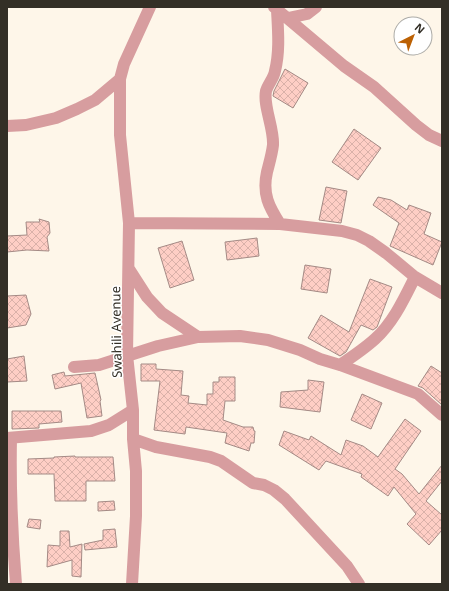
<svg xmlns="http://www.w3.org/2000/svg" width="449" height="591" font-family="'Noto Sans',sans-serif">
<defs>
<pattern id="building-cross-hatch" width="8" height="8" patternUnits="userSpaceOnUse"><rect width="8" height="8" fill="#fecec5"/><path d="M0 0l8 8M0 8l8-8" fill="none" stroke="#dab1a9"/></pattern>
</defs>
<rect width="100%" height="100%" fill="#fef6e9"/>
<path fill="url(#building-cross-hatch)" stroke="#a48a85" d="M285,69L308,83L293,108L273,96L274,91Z
M354,129L381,148L358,180L332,162Z
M326,187L347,191L341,223L319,220Z
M378,197L391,200L407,210L409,205L431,213L424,234L442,242L433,265L390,246L399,223L373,205Z
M39,219L49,222L50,233L47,237L49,251L27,250L7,252V236L27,235L26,222H40Z
M257,238L259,256L227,260L225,242Z
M182,241L194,280L170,288L158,248Z
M305,265L331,269L327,293L301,289Z
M370,279L392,287L377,327L373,330L361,325L346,352L340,356L308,338L321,315L349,332Z
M26,295L31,314L26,325L7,328V296Z
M24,356L27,381L7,382V359Z
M141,364H156V369L183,371L181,395L189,396L188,403L207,405V394H213V382H219V377H235V401H225L223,420L243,427H253L254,431H255L254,443H251L249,451L225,443L227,433L186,427L185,434L154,430L160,381H141Z
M431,366L442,373V405L423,388L418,386Z
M64,372L65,376L95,373L101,400L100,401L102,416L87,418L81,383L55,389L52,375Z
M308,380L324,382L320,412L280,407L281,392L308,390Z
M362,394L382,403L371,429L351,420Z
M12,411H61L62,422L39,424V428L12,429Z
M405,419L421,431L395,469L402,474L419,494L442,465V481L426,501L442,515V530L429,545L407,524L416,514L394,487L388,496L361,477L362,474L326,461L319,470L279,445L284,431L309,440L311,436L341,455L346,440L363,446L378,457Z
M75,456V457H113L115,481H86V501H55L54,474H28V459L54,458V457Z
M114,501L115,510L98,511V502Z
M29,519L41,520L40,529L27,527Z
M115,529L117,547L85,550L84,544L103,540V530Z
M60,531H69L70,547L82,544L81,577L72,576V560L47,567L48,545L60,546Z"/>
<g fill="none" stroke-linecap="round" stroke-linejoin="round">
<path stroke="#d79d9f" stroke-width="12" d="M274,7L344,66L374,87L416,125L429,135L442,141
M277,10C278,30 280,51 275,71C274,78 268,84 266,91C263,106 274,128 273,145C272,154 269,164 267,172C262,194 269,207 280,224
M288,18L307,14L316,7
M120,79V135L129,223L127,355L133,410V439L136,471V516L132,584
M7,126L26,125L56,118L77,109L95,100L120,79L124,64L150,7
M129,223L280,224L342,231L357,235L369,241L386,253L415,277L442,293
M129,269L147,297L162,313L198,337
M340,365C352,357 364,349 375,339C393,323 404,299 415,277
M74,367L99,365L158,346L198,337L240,336L268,340L300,350L320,359L340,365L418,394L442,415
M7,438L91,431L109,425L133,410
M11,438C10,487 12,535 16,584
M133,439L156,447L210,457L221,461L253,483L264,485L274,490L285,499L347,566L359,584"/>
</g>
<g text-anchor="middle" stroke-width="3" stroke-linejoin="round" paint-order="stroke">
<g font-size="13" fill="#332f26" stroke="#fff">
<text transform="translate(116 332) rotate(-91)" y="5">Swahili Avenue</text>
</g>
</g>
<rect width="449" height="591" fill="none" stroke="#332f26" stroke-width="16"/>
<g transform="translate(413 36) rotate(42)"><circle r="19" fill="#ffffff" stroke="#adaca8"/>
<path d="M0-3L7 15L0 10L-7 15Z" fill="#bc6104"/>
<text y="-6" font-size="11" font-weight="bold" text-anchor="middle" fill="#332f26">N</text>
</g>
</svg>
